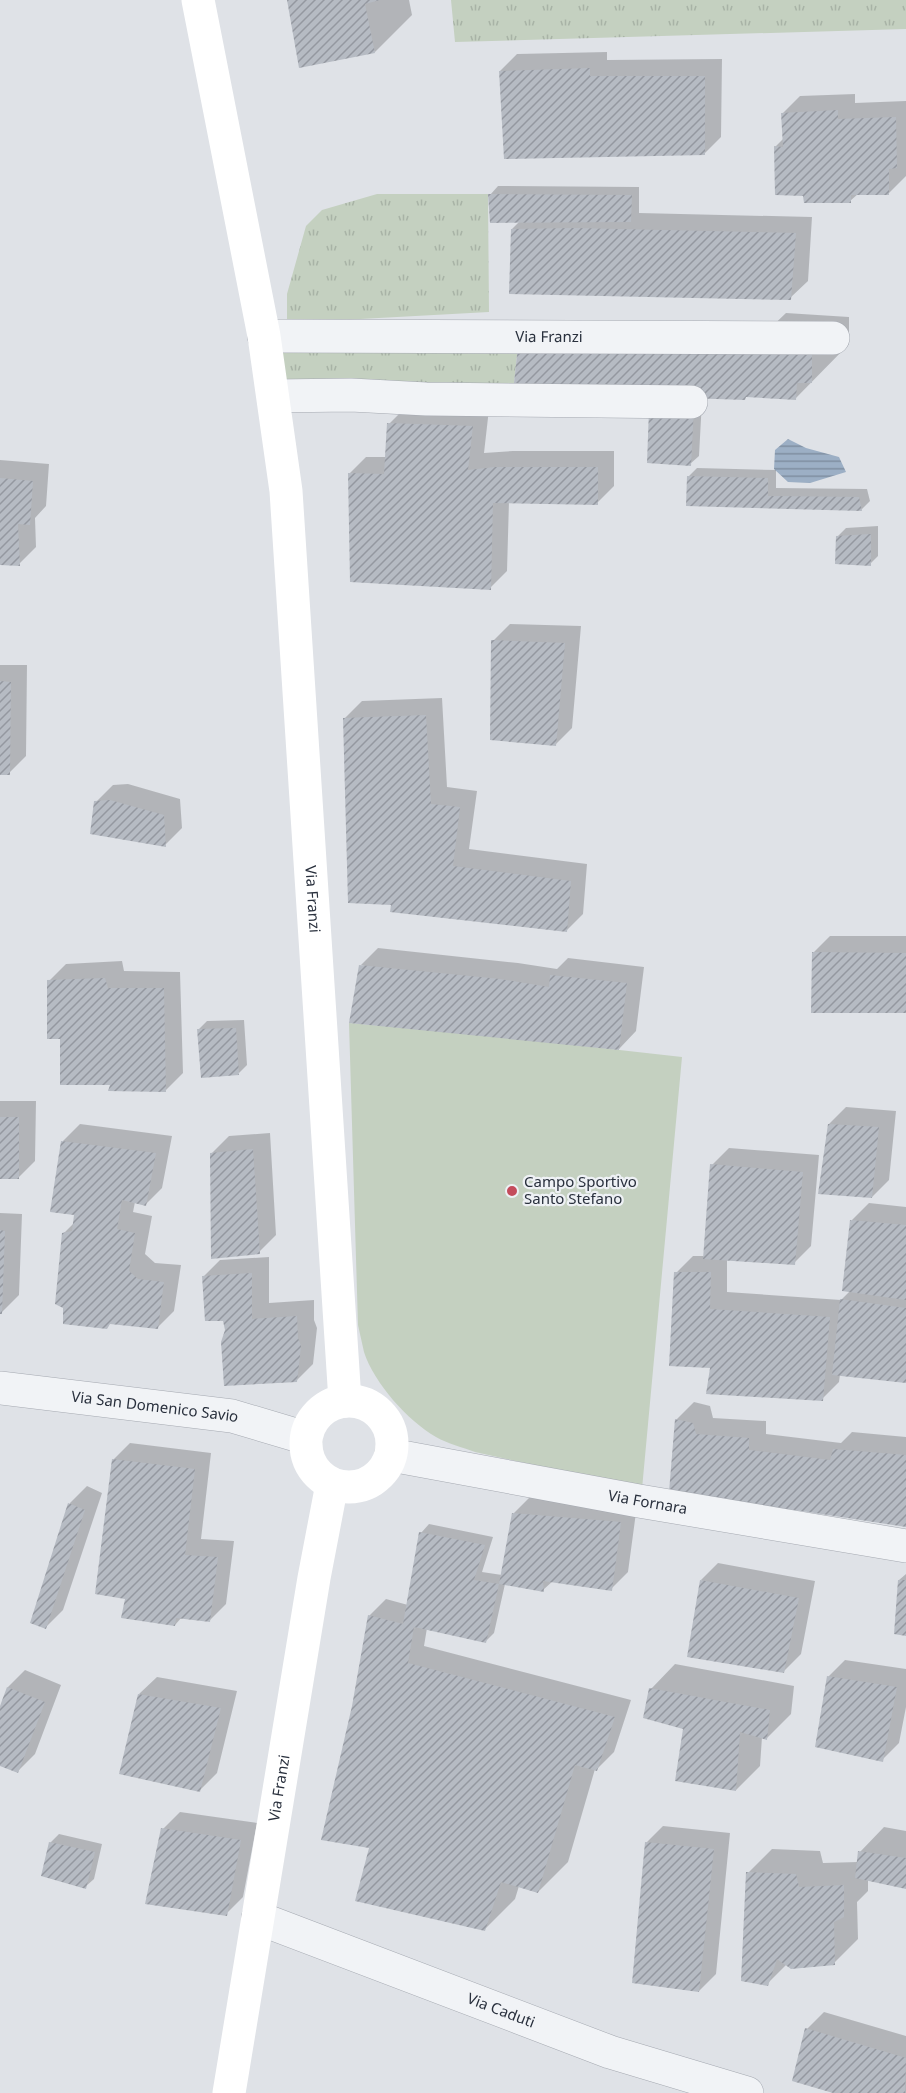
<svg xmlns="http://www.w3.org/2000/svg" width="906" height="2093" font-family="'Noto Sans',sans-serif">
<defs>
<pattern id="grass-tufts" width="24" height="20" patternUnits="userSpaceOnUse" patternTransform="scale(1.5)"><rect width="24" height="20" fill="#c4d0c0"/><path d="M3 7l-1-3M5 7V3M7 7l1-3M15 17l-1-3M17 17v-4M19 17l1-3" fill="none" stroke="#a8b3a6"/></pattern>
<pattern id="water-rules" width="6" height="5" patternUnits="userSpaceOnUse" patternTransform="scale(1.5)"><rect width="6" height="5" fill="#9cafc5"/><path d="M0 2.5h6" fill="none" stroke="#7f8fa1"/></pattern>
<pattern id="building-hatch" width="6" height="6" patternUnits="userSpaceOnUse" patternTransform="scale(1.5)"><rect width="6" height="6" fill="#b6bbc3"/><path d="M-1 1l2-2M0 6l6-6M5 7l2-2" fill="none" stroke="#9498a0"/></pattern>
</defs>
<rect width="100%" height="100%" fill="#dfe2e7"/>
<path fill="url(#grass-tufts)" d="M451,0H906V29L455,42Z
M377,194H488L489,312L287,323V294L306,226L322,210Z
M518,346L513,392L286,390L279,349Z"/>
<path fill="#c4d0c0" d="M349,1023L495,1036L682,1057L642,1489L475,1452C462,1447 448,1444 436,1437C408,1421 374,1383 364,1352C362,1343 360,1334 358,1325Z"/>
<path fill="url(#water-rules)" d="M788,439L806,448L839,457L846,472L810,483L788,482L774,469L775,450Z"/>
<path fill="#0003" d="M289,0H409L412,15L375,52Z
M607,52V60L722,59L721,137L704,154L500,71L517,54Z
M855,94V103L906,101V176L889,193L858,194L850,201L805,194L775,147L784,138L783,113L800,96Z
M498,186L639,187V213L812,217L808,281L790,298L512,229L520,221L490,195Z
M786,313L849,317V344L795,399L747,396L745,398L765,333Z
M702,400L699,456L690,464L649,462Z
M406,407L489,409L484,453L513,451H614V486L597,503L509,501L507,571L490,588L349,474L366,457H387L389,424Z
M0,460L49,464L46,506L35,518L36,547L19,564L0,563Z
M697,468L776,470V488L867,489L870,501L861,510L687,505L688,477Z
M878,526V556L870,564L837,537L846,528Z
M510,624L581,626L572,728L555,745L493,641Z
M0,665H27L26,756L9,773H0Z
M442,698L447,787L477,791L469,849L587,864L583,914L566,931L393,904L345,718L362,701Z
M128,784L180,799L182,828L165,845L96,802L113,785Z
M830,936H906V1011L813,953Z
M378,948L518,963L557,969L568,958L644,967L636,1031L619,1049L361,965Z
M122,961L124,971L180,972L183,1073L166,1090L62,1038L49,981L66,964Z
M244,1020L247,1065L239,1073L198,1030L207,1021Z
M0,1101H36L35,1161L18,1178H0Z
M846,1107L896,1111L889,1180L872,1197L829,1124Z
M80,1124L172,1136L162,1188L145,1205L135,1202L133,1212L152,1216L145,1254L155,1263L181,1265L174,1311L157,1328L64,1233L74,1223L75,1213L63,1141Z
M270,1133L276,1235L259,1252L212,1153L229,1136Z
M729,1148L819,1155L811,1246L794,1263L727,1259V1292L841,1300L850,1291L852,1220L869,1203L906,1207V1382L840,1374L839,1382L822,1399L711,1367L676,1273L693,1256H705L712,1165Z
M0,1213L22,1214L19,1295L2,1312H0Z
M269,1257V1303L314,1300V1320L317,1328L313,1364L296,1381L226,1330L224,1320L203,1277L220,1260Z
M694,1402L710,1406L713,1418L766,1421V1434L841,1443L852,1432L906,1437V1526L795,1508L745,1504L677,1419Z
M130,1443L211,1453L201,1539L234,1541L226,1604L209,1621L182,1617L175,1625L126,1598L113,1460Z
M87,1486L102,1493L63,1610L46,1627L32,1622L70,1503Z
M531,1496L637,1505L628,1572L611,1589L553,1581L543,1590L505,1584L494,1633L486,1641L427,1628L424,1646L631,1700L614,1752L597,1769H595L568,1862L538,1892L519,1886L515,1899L485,1929L371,1847L353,1706L369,1616L386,1599L408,1605L421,1533L429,1524L493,1537L482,1572L502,1575L514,1513Z
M718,1563L815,1581L801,1654L784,1671L701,1580Z
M906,1574V1634L899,1580Z
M845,1660L906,1669V1707L899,1743L882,1760L828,1677Z
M675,1664L794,1686L791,1714L767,1738L762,1737L760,1766L736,1790L651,1689Z
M25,1670L61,1685L35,1754L18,1771L0,1765V1710L8,1687Z
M157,1677L237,1691L217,1773L200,1790L139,1694Z
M180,1812L257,1823L243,1897L226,1914L163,1829Z
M663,1826L730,1833L716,1974L699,1991L646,1843Z
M884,1827L906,1831V1888L868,1879V1891L857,1902L858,1939L834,1963L787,1964L767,1984L748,1873L772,1849L820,1851L823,1863L858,1862L860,1852Z
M59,1834L102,1844L94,1879L85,1887L50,1843Z
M824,2012L906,2036V2093H838L807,2029Z"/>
<path fill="url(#building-hatch)" d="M287,0H380L365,4L375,53L299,68Z
M590,68V76H705V155L504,159L499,71Z
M838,110V119L896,117L897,168L889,169V195H851V203H804L803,196L775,195L774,146L783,147L781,113Z
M488,194L632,195L631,222L490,223Z
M574,228L796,233L791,300L509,294L511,229Z
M518,346L812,354V383H797L796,400L746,397L745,400L513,392Z
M694,407L691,466L647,463L649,409Z
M387,423L473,426L468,470L495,467H598V505L493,503L491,590L350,582L348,473L384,474Z
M687,476L768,478V496L859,497L862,511L686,506Z
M0,478L33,481L30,525L18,524L20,566L0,565Z
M871,534V566L835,564L836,536Z
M491,640L565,643L556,746L490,740Z
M0,681L11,682L10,775H0Z
M426,715L431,804L460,807L453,866L571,881L567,932L390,912L391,905L348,903L343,718Z
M110,800L164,815L166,847L90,834L94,801Z
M812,952L906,953V1013H811Z
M359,965L500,979L549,987L550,975L627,983L619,1050L349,1023Z
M105,978L108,988H164L166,1092L108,1091L110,1085H60V1039H47V980Z
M236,1028L239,1075L201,1078L197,1029Z
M0,1117H19V1179H0Z
M828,1124L879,1127L872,1198L818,1194Z
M61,1141L156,1153L146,1206L122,1200L117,1229L135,1233L129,1271L138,1279L164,1282L158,1329L110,1324L107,1329L63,1324V1308L55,1304L62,1233L72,1231L74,1215L50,1212Z
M253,1149L260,1254L211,1259L210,1153Z
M710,1164L803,1172L795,1265L703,1259Z
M850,1220L906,1225V1300L842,1291Z
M0,1230L5,1231L2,1314H0Z
M674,1272H711L710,1309L830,1317L823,1401L706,1394L710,1368L669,1366Z
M252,1273V1319L297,1316L298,1338L301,1346L297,1382L224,1386L221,1342L225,1330L223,1321H205L202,1276Z
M840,1299L906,1308V1383L832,1375Z
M675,1419L693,1423L696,1434L749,1438V1450L830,1460L833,1449L906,1455V1527L795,1510L745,1505L669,1492Z
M112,1459L195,1469L185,1555L218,1557L210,1622L176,1618L175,1626L121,1618L125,1599L95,1594Z
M68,1503L85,1510L46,1629L30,1623Z
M512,1513L621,1522L612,1591L543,1581L544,1592L499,1584L486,1643L414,1627L408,1663L615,1717L597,1771L575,1765L538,1893L501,1882L485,1931L355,1901L369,1848L321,1840L352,1706L368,1615L403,1624L419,1532L485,1545L474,1580L499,1584Z
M700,1580L799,1598L784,1673L687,1657Z
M898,1580H906V1636L894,1634Z
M827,1676L897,1687L883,1762L815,1747Z
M7,1687L45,1702L18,1773L0,1766V1706Z
M649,1688L770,1710L767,1740L740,1732L736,1791L675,1781L683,1729L643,1718Z
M138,1694L221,1708L200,1792L119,1774Z
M161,1828L241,1840L227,1916L145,1904Z
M49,1842L95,1852L86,1889L41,1876Z
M645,1842L714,1849L699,1992L632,1983Z
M858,1851L906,1858V1889L855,1878Z
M746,1872L796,1874L799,1887L844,1885V1917L834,1922L835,1965L791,1969L777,1959L768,1986L741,1981Z
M805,2028L906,2058L905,2093H833L792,2081Z"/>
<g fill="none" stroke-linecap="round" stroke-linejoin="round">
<g stroke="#a5a9b1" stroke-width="34">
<g id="minor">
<path id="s1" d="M264,336L833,338"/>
<path d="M274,396L351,395L426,399L691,402"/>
<path id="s2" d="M391,1455L639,1501L906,1546"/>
<path id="s3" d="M258,1918L610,2052L747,2093"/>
</g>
</g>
<g stroke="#a5a9b1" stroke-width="34">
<g id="tertiary">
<path id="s4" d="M0,1388L232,1416L306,1438"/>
</g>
</g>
<use href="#minor" stroke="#f1f3f6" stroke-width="33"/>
<use href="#tertiary" stroke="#f1f3f6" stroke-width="33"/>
<g stroke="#fff" stroke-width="33">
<path id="s5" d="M198,0L264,336L286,491L345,1401"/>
<circle cx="349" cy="1444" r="43"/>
<path id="s6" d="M229,2093L314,1578L332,1484"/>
</g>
</g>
<circle fill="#c44c5c" stroke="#eef1f5" stroke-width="2" cx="512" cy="1191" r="6"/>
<g text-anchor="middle" stroke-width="4.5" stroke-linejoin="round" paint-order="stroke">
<g font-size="15" fill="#29303d" stroke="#eef1f5">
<text dy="5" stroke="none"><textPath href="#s1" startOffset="285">Via Franzi</textPath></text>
<text dy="5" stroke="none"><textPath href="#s5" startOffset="908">Via Franzi</textPath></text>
<text dy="5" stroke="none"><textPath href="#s4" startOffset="156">Via San Domenico Savio</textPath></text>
<text dy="5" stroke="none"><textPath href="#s2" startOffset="261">Via Fornara</textPath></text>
<text dy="5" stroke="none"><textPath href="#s6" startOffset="309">Via Franzi</textPath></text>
<text dy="5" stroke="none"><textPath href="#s3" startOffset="260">Via Caduti</textPath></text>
</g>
<g font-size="15" fill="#29303d" stroke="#eef1f5" text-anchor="start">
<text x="524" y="1187">Campo Sportivo<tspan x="524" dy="17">Santo Stefano</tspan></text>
</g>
</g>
</svg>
